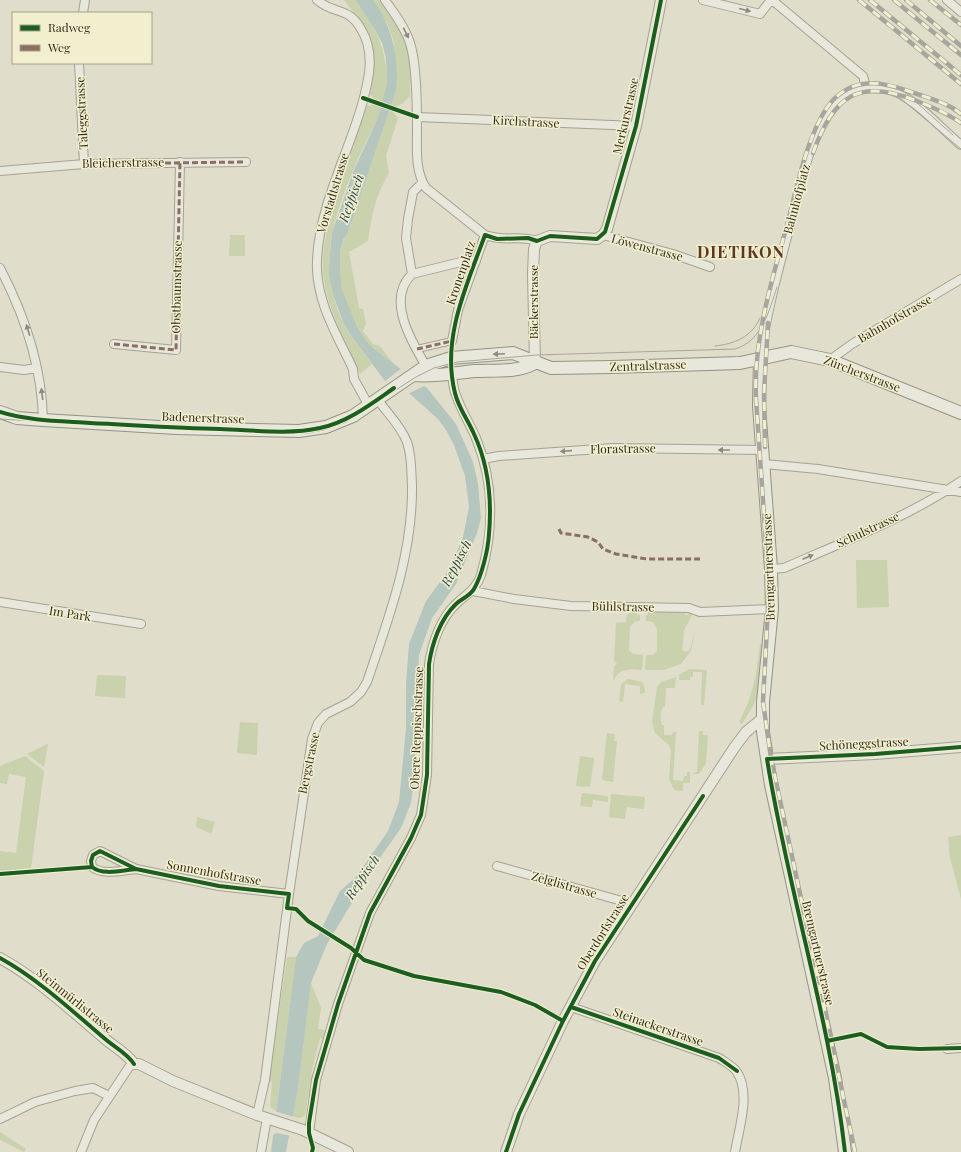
<svg xmlns="http://www.w3.org/2000/svg" width="961" height="1152" font-family="'Playfair Display',serif">
<rect width="100%" height="100%" fill="#e0deca"/>
<path fill="#c9d1ad" d="M344,0H356C375,25 387,50 387,83C387,104 375,124 366,142C352,171 330,222 330,254C329,267 331,283 334,296C338,322 357,344 372,364L360,374C348,345 331,317 325,286C317,247 333,209 344,173L345,167L349,159L348,158L354,146L352,145L367,106L372,105L374,99L370,94C380,48 372,36 344,0Z
M373,0H381C392,18 409,39 410,61C411,73 410,84 410,96L402,104L396,106L393,112L398,118L397,121L386,156L389,173C376,194 371,217 368,241L349,252L359,308L363,309L366,324L363,331L373,344L380,346L395,366C385,358 376,349 367,342C363,339 361,332 358,329C342,303 330,259 348,232L396,91L394,42L388,25Z
M230,235H245V256H229Z
M856,560H887L889,607L857,608Z
M630,612H637V615H640V621H635L630,627L629,650L633,654L643,655L642,670C629,669 618,668 613,682L614,667L617,663L614,661L616,623L626,622L627,615Z
M648,612L685,613V615L693,613L684,630L682,650L685,652L690,650L696,627L691,651L681,664L664,670H645L646,655H653L657,651V629L653,622L646,621V615H648Z
M760,644H763L757,696L754,704L742,724L739,722C753,697 757,672 760,644Z
M689,669L707,670L704,705H701L702,672H693V677H690V680H679V675Z
M97,675L126,676L125,698L95,696Z
M676,677L675,688H666L665,707H663C660,713 660,718 662,725H664V735H672L673,732H676L673,780L683,781L684,776H687V772H690V783H683V791L674,790L669,779L671,751L669,745L655,733L652,722L657,687L661,682Z
M628,679L642,682L645,688V693L640,694V686L625,684L623,702L619,701L621,684Z
M240,722L258,723L257,755L237,753Z
M699,731H703V735H708L706,763L699,774H693V773L697,772Z
M607,733L615,734L614,741H617L613,782L602,780Z
M47,744L48,745L44,767L27,754Z
M25,756L44,771L31,868L0,871V851L16,853L26,777L9,774L7,784L0,783V766Z
M580,756L594,758L590,787L576,786Z
M582,793L608,796V802L593,800L592,807L580,806Z
M611,794L645,797L644,809L627,807L625,819L609,817Z
M197,817L215,822L211,834L196,827Z
M961,835V899L950,858L948,837Z
M287,957H296L276,1111L270,1107L272,1082L269,1081Z
M311,983L321,1008L318,1029L325,1030L323,1039L320,1038L311,1074L315,1075L311,1078L305,1116L299,1118L293,1117V1114L298,1089Z
M0,1132L26,1149L24,1152L0,1140Z"/>
<path fill="#b5c6bf" d="M356,0H373C393,27 399,58 396,91L348,232L343,240L340,251V273L342,290L356,325L366,341L383,356L427,388L456,424L473,462L478,484L481,518L477,533L456,584L432,618L419,655L414,780L411,803L401,828L374,866L327,944L311,983L298,1089L286,1152H271L296,957L304,943L318,936L340,891L356,877L388,831L399,802L406,728V683L409,644L426,601L449,570L455,556L463,537L469,507L465,476L454,445L446,430L438,419L410,394L385,381L352,337L343,322L334,297L329,276L330,253L332,233L353,172L378,118L387,84L386,58L382,43L374,28Z"/>
<path fill="#e0deca" d="M402,368L426,385L408,394L407,392L404,393L385,381Z
M274,1111L294,1117L291,1136L277,1133L272,1135Z"/>
<g fill="none" stroke-linecap="round" stroke-linejoin="round">
<g stroke="#a5a293" stroke-width="8">
<path id="pedestrian" d="M417,349L452,341"/>
</g>
<g stroke="#a5a293" stroke-width="10">
<path id="minor" d="M317,0C334,15 348,6 361,29C369,42 371,57 369,73C360,135 319,197 317,261C315,300 337,335 353,369L354,379L369,406
M385,0C394,13 405,27 410,43C417,65 417,107 417,131C417,151 415,171 426,188L485,235C504,242 519,235 537,241
M703,0L760,14L771,0
M772,0L863,76L866,87
M947,0L961,12
M83,13L85,0
M79,63L84,164
M417,117L636,126
M0,171L84,164L246,162
M603,235L673,254L710,267
M0,268C25,316 42,366 43,420
M412,274L406,238L408,219L413,192L422,183
M452,341L458,310L485,235
M114,344L176,350L180,162
M760,357C767,311 779,267 791,222C800,187 809,141 829,111C842,93 863,83 884,88C911,93 940,128 961,145
M830,360L852,344L961,279
M426,366C411,341 386,299 412,274L465,261H476
M0,367L24,370L37,368
M483,459L499,456L613,448L763,450
M764,464L818,469L961,492
M771,569L784,568C841,543 910,516 961,481
M473,591L514,599L571,606L689,608L700,612L772,609
M0,602L141,624
M100,851L136,869C123,870 103,876 92,867L91,861L93,855Z
M497,866L622,901L630,906
M136,869L219,886L289,894
M571,1007L719,1058C725,1062 733,1066 737,1072C751,1094 739,1128 735,1152
M947,1049L961,1048
M257,1115L265,1080L289,894L312,739L318,723L326,714L350,702L361,692L367,682C389,617 413,554 412,485C411,470 412,456 407,442C401,426 388,414 378,400
M0,1119L35,1102L75,1091L93,1088L109,1096
M309,1133L316,1080L338,1004L370,913L411,838L421,815L427,775L429,664C432,644 440,619 456,604C466,594 476,590 481,575C494,530 494,482 476,438C470,424 461,410 456,395C453,388 453,381 452,374
M81,1152L94,1120L129,1067L134,1064
M261,1152L267,1118"/>
</g>
<g stroke="#a5a293" stroke-width="12">
<path id="tertiary" d="M535,363L533,274L534,249L537,241L550,236L597,239L603,235L607,229L636,126L661,0
M767,759L875,754L961,747
M0,958C38,979 71,1010 104,1038C114,1047 127,1053 134,1064H139L173,1081L257,1115L303,1130L348,1152
M506,1152L519,1114L563,1021L595,961L734,748L746,732L762,719"/>
</g>
<g stroke="#959283" stroke-width="14">
<path id="secondary" d="M760,357L759,406L771,569L772,609L763,702V732L771,785L835,1078L845,1152
M414,375C434,377 454,373 475,371C495,370 517,373 535,363
M0,412L17,418L43,420L176,428L299,431L326,427L353,416L426,366L451,358L513,353L551,368L612,367L740,363L791,352L830,360L961,413"/>
</g>
<use href="#pedestrian" stroke="#e8e7db" stroke-width="6"/>
<use href="#minor" stroke="#e8e7db" stroke-width="8"/>
<use href="#tertiary" stroke="#e8e7db" stroke-width="10"/>
<use href="#secondary" stroke="#e8e7db" stroke-width="12"/>
<path stroke="#a8a69c" stroke-width="1" d="M891,85L907,94L953,135
M884,91L900,98L961,149
M715,346C734,344 752,337 760,318
M0,419L166,429L308,433L324,430L346,422L416,377L434,368L457,362L537,355L735,349C762,341 769,311 777,287"/>
<g stroke="#a8a69c" stroke-width="4.5">
<path id="rail" d="M859,0L961,84
M870,0L961,75
M894,0L961,55
M906,0L961,46
M930,0L961,25
M813,153C834,95 858,78 917,101C932,107 947,113 961,123
M765,447L764,393L768,323
M855,1152L771,758L763,702L769,588L756,399C753,338 773,277 789,218C797,185 811,121 835,98C862,73 891,85 920,95C935,100 949,104 961,114"/>
</g>
<use href="#rail" stroke="#f2efcf" stroke-width="3" stroke-dasharray="9" stroke-linecap="butt"/>
<path stroke="#8d6e63" stroke-width="3" stroke-dasharray="6 3" stroke-linecap="butt" d="M84,164L246,162
M114,344L176,350L180,162
M417,349L452,341
M559,529L561,533L588,537L598,542L603,549L616,554L647,559H700"/>
<g stroke="#f2efcf" stroke-width="6">
<path id="cycleway" d="M363,98L417,117
M0,412C29,421 60,421 90,423C133,425 177,428 220,429C253,430 288,435 320,428C348,422 371,404 394,388
M100,851L136,869C123,870 103,876 92,867L91,861L93,855Z
M136,869L219,886L289,894L287,908L296,909L308,921L351,948L364,960L414,976L501,992L535,1005L563,1021
M0,874L92,867
M0,958C38,979 71,1010 104,1038C114,1047 127,1053 134,1064
M571,1007L719,1058L737,1071
M827,1041L861,1034L887,1047L919,1049L961,1048
M312,1152L313,1148L309,1133V1123L316,1080L338,1004L370,913L411,838L421,815L427,775L429,664C432,644 440,619 456,604C461,599 470,596 474,589C482,575 488,550 489,534C492,499 489,466 474,434C468,420 458,407 455,393C441,338 467,285 485,235L497,239L528,238L537,241L550,236L597,239L605,232L636,126L661,0
M506,1152L519,1114L563,1021L595,961L703,796
M845,1152C830,1019 788,891 767,759L875,754L961,747"/>
</g>
<use href="#cycleway" stroke="#1b5e20" stroke-width="4"/>
</g>
<defs><path id="oneway-solid" d="M-6-.8H1V-3.2L6.5 0L1 3.2V.8H-6Z"/></defs>
<g fill="#8d897c">
<use href="#oneway-solid" transform="translate(745 10) rotate(14)"/>
<use href="#oneway-solid" transform="translate(406 33) rotate(64)"/>
<use href="#oneway-solid" transform="translate(28 330) rotate(-107)"/>
<use href="#oneway-solid" transform="translate(499 354) rotate(177)"/>
<use href="#oneway-solid" transform="translate(42 394) rotate(-98)"/>
<use href="#oneway-solid" transform="translate(724 450) rotate(-180)"/>
<use href="#oneway-solid" transform="translate(566 451) rotate(176)"/>
<use href="#oneway-solid" transform="translate(808 557) rotate(-23)"/>
</g>
<g text-anchor="middle" stroke-width="3" stroke-linejoin="round" paint-order="stroke">
<g font-size="12" fill="#322b1d" stroke="#f2efcf">
<text transform="translate(82 113) rotate(-93)" y="4">Taleggstrasse</text>
<text transform="translate(626 116) rotate(-77)" y="4">Merkurstrasse</text>
<text transform="translate(526 122) rotate(3)" y="4">Kirchstrasse</text>
<text transform="translate(123 163) rotate(-1)" y="4">Bleicherstrasse</text>
<text transform="translate(333 193) rotate(-73)" y="4">Vorstadtstrasse</text>
<text transform="translate(797 199) rotate(-75)" y="4">Bahnhofplatz</text>
<text transform="translate(647 248) rotate(15)" y="4">Löwenstrasse</text>
<text transform="translate(461 273) rotate(-71)" y="4">Kronenplatz</text>
<text transform="translate(177 287) rotate(-89)" y="4">Obstbaumstrasse</text>
<text transform="translate(534 302) rotate(-90)" y="4">Bäckerstrasse</text>
<text transform="translate(895 319) rotate(-30)" y="4">Bahnhofstrasse</text>
<text transform="translate(648 366) rotate(-2)" y="4">Zentralstrasse</text>
<text transform="translate(862 374) rotate(21)" y="4">Zürcherstrasse</text>
<text transform="translate(203 418) rotate(2)" y="4">Badenerstrasse</text>
<text transform="translate(623 449) rotate(-1)" y="4">Florastrasse</text>
<text transform="translate(868 530) rotate(-25)" y="4">Schulstrasse</text>
<text transform="translate(769 567) rotate(-92)" y="4">Bremgartnerstrasse</text>
<text transform="translate(623 607) rotate(1)" y="4">Bühlstrasse</text>
<text transform="translate(70 614) rotate(9)" y="4">Im Park</text>
<text transform="translate(417 728) rotate(-88)" y="4">Obere Reppischstrasse</text>
<text transform="translate(864 744) rotate(-3)" y="4">Schöneggstrasse</text>
<text transform="translate(309 763) rotate(-78)" y="4">Bergstrasse</text>
<text transform="translate(214 873) rotate(10)" y="4">Sonnenhofstrasse</text>
<text transform="translate(564 885) rotate(16)" y="4">Zelglistrasse</text>
<text transform="translate(603 932) rotate(-58)" y="4">Oberdorfstrasse</text>
<text transform="translate(818 953) rotate(77)" y="4">Bremgartnerstrasse</text>
<text transform="translate(75 1001) rotate(39)" y="4">Steinmürlistrasse</text>
<text transform="translate(658 1027) rotate(19)" y="4">Steinackerstrasse</text>
</g>
<g font-size="13" font-style="italic" fill="#2d4c51" stroke="#f2efcf">
<text transform="translate(351 198) rotate(-70)" y="5">Reppisch</text>
<text transform="translate(456 563) rotate(-63)" y="5">Reppisch</text>
<text transform="translate(362 877) rotate(-56)" y="5">Reppisch</text>
</g>
<g font-size="16" font-weight="bold" letter-spacing="1" fill="#5b381f" stroke="#f2efcf">
<text x="741" y="258">DIETIKON</text>
</g>
</g>
<rect x="12" y="12" width="140" height="52" fill="#f2efcf" stroke="#a5a188"/>
<rect x="20" y="25" width="20" height="6" fill="#1b5e20" stroke="#a5a188"/>
<text x="48" y="32" font-size="12" fill="#322b1d">Radweg</text>
<rect x="20" y="45" width="20" height="6" fill="#8d6e63" stroke="#a5a188"/>
<text x="48" y="52" font-size="12" fill="#322b1d">Weg</text>
</svg>
